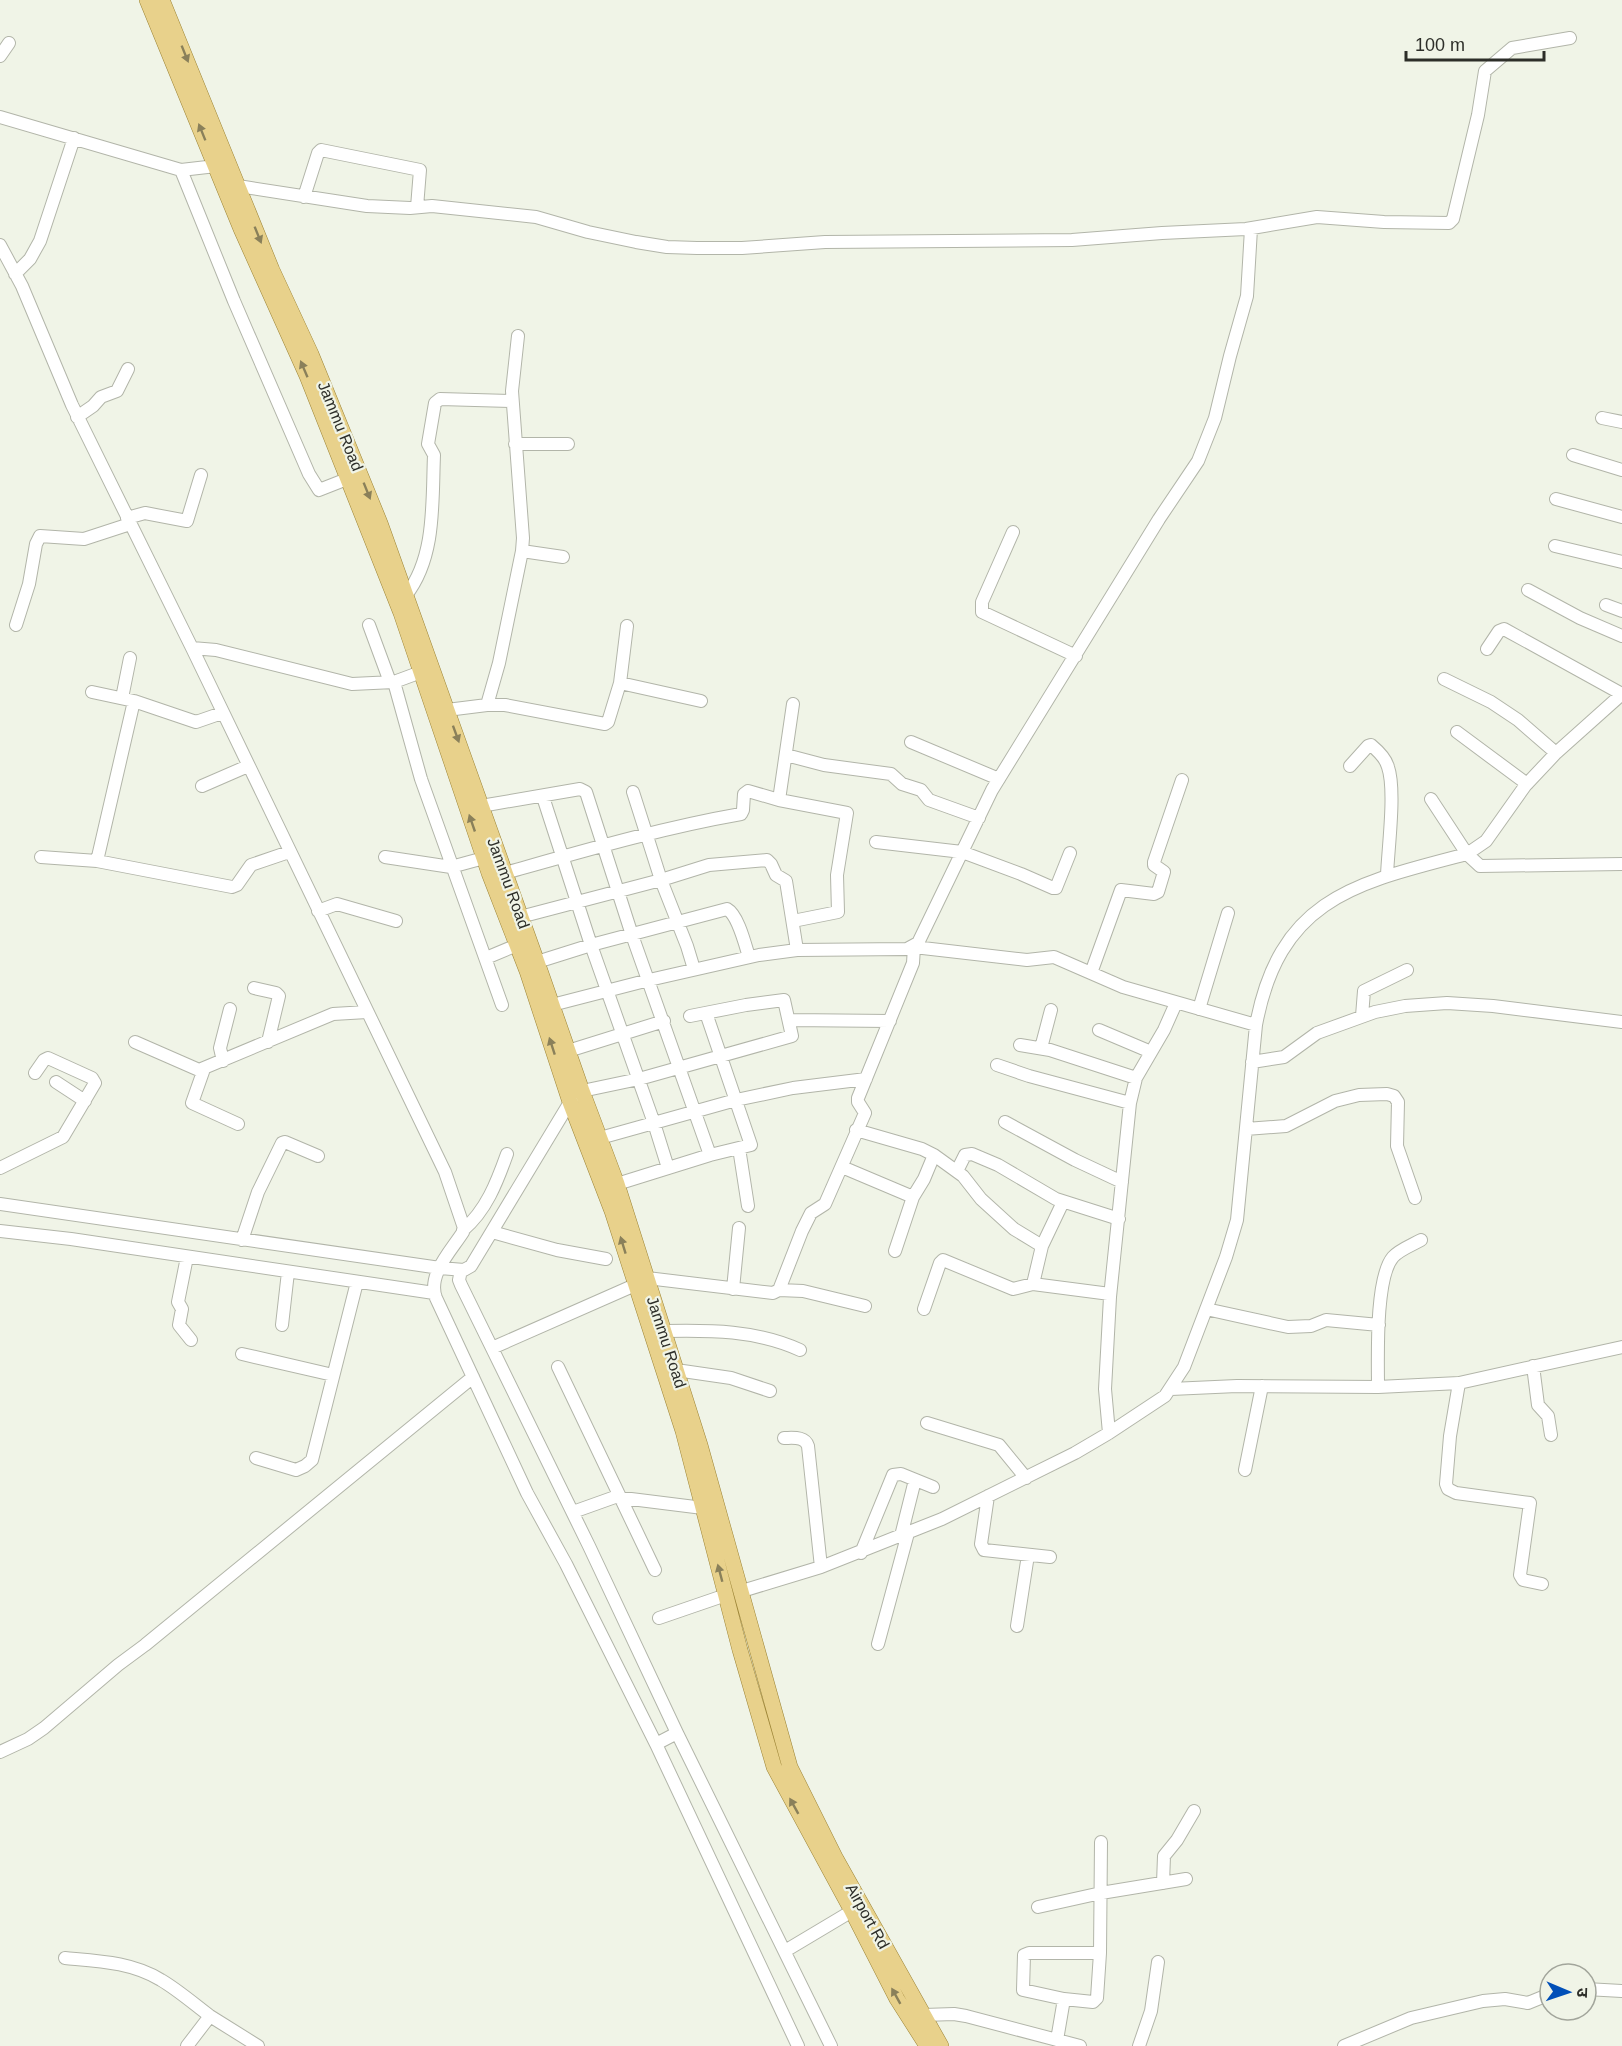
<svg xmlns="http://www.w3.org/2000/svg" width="1622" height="2046" font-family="Helvetica,'Noto Sans Devanagari',sans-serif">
<rect width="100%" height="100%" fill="#f0f4e7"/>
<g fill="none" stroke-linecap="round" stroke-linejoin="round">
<g stroke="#b2b5a9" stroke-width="14">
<path id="minor" d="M0,56L9,43
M0,117L181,170L216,166
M181,170L234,301L309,474L319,490L347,479
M238,186L367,206L410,208L432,206L536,217L588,232L636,242L667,247L697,248H742L825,242L1072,240L1162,233L1246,229L1317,217L1384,222L1449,223L1453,219L1478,115L1485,71L1512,48L1570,38
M304,197L318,153L321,150L420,170L417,207
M0,245L22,286L72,405L192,648L445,1172L464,1228L463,1232C451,1251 427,1275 436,1298L527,1493L566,1564L656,1744L798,2046
M15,274L30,259L40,241L74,138
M77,417L93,406L101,397L117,391L128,369
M1602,418L1622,422
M515,444H568
M1573,455L1622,470
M1556,499L1622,517
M127,518L145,513L187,521L201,475
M1013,532L982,602V612L1076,656
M1555,546L1622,562
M522,551L563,557
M1528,590L1580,618L1622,636
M406,595C436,557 432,502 434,455L428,444L435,403L440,399L512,401
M1606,605L1622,611
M16,625L29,584L36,544L40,536L84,539L130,524
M369,625L390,682
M192,648L216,650L352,684L394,682L421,672
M1487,649L1499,631L1504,629L1622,694
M1444,679L1491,702L1518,720L1556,753
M394,682L421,779L502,1005
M620,683L701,701
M92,692L134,701
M122,698L130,658
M487,705L499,663L522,551L523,538L512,391L518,336
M447,710L487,705H505L605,724L608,722L620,683L627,626
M1457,732L1527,784
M911,742L999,779
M786,755L824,765L891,774L902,784L921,790L929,800L979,818
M1350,766L1368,746L1371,745C1377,750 1386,759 1388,767C1396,790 1388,849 1387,875
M202,786L248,766
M633,792L661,880L687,946L694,969
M543,797L591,945L654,1123L668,1168
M1431,799L1467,854L1480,866L1622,864
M779,800L793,704
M481,806L580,789L586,792L632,935L710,1155
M876,842L962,852L1021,874L1053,888H1056L1070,853
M41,857L97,861L134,701L196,722L222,713
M385,857L451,867L484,858
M97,861L232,887L237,885L251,865L289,852
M505,873C583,851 661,828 741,814L743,810L744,794L748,791L779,800L847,813L837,875L838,912L793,921
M318,911L337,904L396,921
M520,917L661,880L709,865L767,860L771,864L776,875L786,881L797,950
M486,958L517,945
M537,962L591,945L727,909C738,915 745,944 749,957
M1091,973L1121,890L1154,894L1158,892L1164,872L1154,865V862L1182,780
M254,988L276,993L279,996L268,1042
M552,1005L649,980L759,955L797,950L907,949L918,943L992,790L1159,519L1198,461L1215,418L1230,356L1247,296L1251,229
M1199,1009L1228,913
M1362,1016L1364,991L1407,970
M789,1020L890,1021
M1099,1030L1151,1052
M135,1042L199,1070L333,1014L367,1012
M1020,1045L1050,1050L1136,1078
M1041,1048L1051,1010
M568,1051L664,1021
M223,1061L220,1048L230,1009
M1252,1062L1284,1057L1317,1033L1375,1012L1405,1006L1447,1003L1493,1006L1622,1022
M997,1065L1029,1076L1130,1103
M204,1069L192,1103L238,1124
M56,1082L85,1101
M1005,1122L1075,1160L1122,1182
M1246,1129L1286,1126L1335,1101L1359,1095L1387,1094L1394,1096L1398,1102L1397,1146L1415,1198
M856,1130L922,1149L934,1155L963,1176L981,1199L1014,1229L1042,1246
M600,1138L736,1100L793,1088L866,1079
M739,1148L748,1206
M842,1167L913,1197
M0,1168L63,1137L95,1083L92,1078L48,1058L44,1060L35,1073
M957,1171L965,1155L972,1154L998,1165L1056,1199L1119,1219
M617,1184L710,1155L751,1145L706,1013
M0,1204L440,1268L464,1270L471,1266L570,1102L582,1091L639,1079L792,1036L784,1000L746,1005L690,1016
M463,1230C486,1211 497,1182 507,1154
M0,1231L71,1239L434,1293
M492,1232L557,1250L606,1259
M242,1240L258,1192L282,1143L285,1142L318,1156
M895,1251L913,1197L924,1179L934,1155
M187,1257L178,1302L182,1309L179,1325L191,1340
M461,1270L459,1280L461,1285L589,1546L677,1733L831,2046
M647,1278L773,1293L779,1290L802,1231L811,1213L825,1204L865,1113L858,1102V1098L913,963L914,947L1027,960L1054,957L1123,987L1256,1025
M1033,1284L1042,1246L1063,1202
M733,1289L739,1228
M779,1290L803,1291L865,1306
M924,1309L940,1263L943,1260L1013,1289L1033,1284L1110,1294
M1206,1309L1288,1327L1311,1326L1326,1320L1379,1325
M282,1325L288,1272
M664,1331C710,1330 756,1330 800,1350
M492,1348L635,1285
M242,1354L333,1375
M1533,1366L1538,1405L1548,1416L1551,1435
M558,1367L655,1570
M676,1370L731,1378L770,1391
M1459,1383L1450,1436L1446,1484L1448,1489L1456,1493L1530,1503L1520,1575L1523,1580L1542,1584
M1378,1387C1378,1359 1375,1278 1393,1257C1399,1250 1412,1245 1421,1240
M1171,1389L1237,1386L1378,1387L1459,1383L1622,1347
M927,1423L999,1445L1026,1478
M1109,1433L1105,1389L1110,1297L1130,1103L1136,1078L1164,1030L1176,1003
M784,1438C793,1438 805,1436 808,1446L821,1567
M256,1458L296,1470L305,1466L312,1460L357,1282
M1245,1470L1262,1386
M988,1496L981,1544L984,1550L1050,1557
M573,1512L615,1497L703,1508
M901,1536L915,1480
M861,1553L893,1475L901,1474L933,1487
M742,1591L821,1567L942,1519L1075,1453L1109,1433L1165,1396L1184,1367L1226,1257L1237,1220L1256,1025C1280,897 1357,883 1467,854L1486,841L1525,786L1556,753L1622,694
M659,1618L726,1595
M1017,1626L1028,1555
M878,1644L908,1533
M656,1744L677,1733
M0,1752L28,1739L44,1728L118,1665L145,1645L473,1377
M1163,1883L1164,1856L1177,1840L1194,1811
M1038,1907L1101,1893L1186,1879
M785,1951L852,1911
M65,1958C98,1961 132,1962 161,1980C178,1990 194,2004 210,2016L187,2046
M1586,1989L1622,1991
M1064,1999L1023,1990L1024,1955L1029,1953H1100
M924,2015L954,2014L966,2016L1080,2046
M210,2016L258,2046
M1057,2040L1064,1999L1093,2002L1097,1998L1100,1953L1101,1842
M1139,2046L1151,2011L1158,1962
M1344,2046L1411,2018L1483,2001L1505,1999L1528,2003L1550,1994"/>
</g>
<g stroke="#9c8436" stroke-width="16">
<path id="major" d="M147,0L241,229L307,376L401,613L489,873L527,971L570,1102L612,1211L683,1431L740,1650L774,1767L852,1911L897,1999L927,2046
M162,0L272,270L311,354L380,523L537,962L582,1091L617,1184L700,1445L790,1767L836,1859L941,2046"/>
</g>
<use href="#minor" stroke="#fff" stroke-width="12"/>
<use href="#major" stroke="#e8d18b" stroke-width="15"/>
</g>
<defs><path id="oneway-solid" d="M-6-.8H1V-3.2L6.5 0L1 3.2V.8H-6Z" transform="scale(1.5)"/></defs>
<g fill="#8a805a">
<use href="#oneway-solid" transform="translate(185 54) rotate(68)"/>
<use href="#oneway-solid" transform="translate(202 132) rotate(-112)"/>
<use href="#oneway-solid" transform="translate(258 235) rotate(68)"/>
<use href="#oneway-solid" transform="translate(304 369) rotate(-113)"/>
<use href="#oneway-solid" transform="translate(367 491) rotate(68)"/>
<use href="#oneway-solid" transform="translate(456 734) rotate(70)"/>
<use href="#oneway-solid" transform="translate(472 823) rotate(-109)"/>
<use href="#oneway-solid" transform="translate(552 1046) rotate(-108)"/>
<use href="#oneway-solid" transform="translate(623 1245) rotate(-107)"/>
<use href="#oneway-solid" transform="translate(720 1573) rotate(-105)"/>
<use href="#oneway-solid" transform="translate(794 1806) rotate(-119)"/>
<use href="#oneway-solid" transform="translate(896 1996) rotate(-119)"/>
</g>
<g text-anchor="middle" stroke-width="4.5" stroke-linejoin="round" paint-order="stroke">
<g font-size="16" fill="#2d2e29" stroke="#f0f4e7">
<text transform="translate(341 426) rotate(68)" y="6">Jammu Road</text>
<text transform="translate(509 883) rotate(70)" y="6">Jammu Road</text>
<text transform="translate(667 1342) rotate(72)" y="6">Jammu Road</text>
<text transform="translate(868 1916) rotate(61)" y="6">Airport Rd</text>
</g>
</g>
<g transform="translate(1568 1992) rotate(92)"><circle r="28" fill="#f0f4e7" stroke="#a2a59b" stroke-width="1.5"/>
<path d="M0-4.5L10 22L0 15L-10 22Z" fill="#014fb8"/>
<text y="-9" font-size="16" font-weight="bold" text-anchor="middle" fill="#2d2e29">उ</text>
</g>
<path d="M1406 51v9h138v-9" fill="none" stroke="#2d2e29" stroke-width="3"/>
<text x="1415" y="51" font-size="18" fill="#2d2e29" stroke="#f0f4e7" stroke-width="4.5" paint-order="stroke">100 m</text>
</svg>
